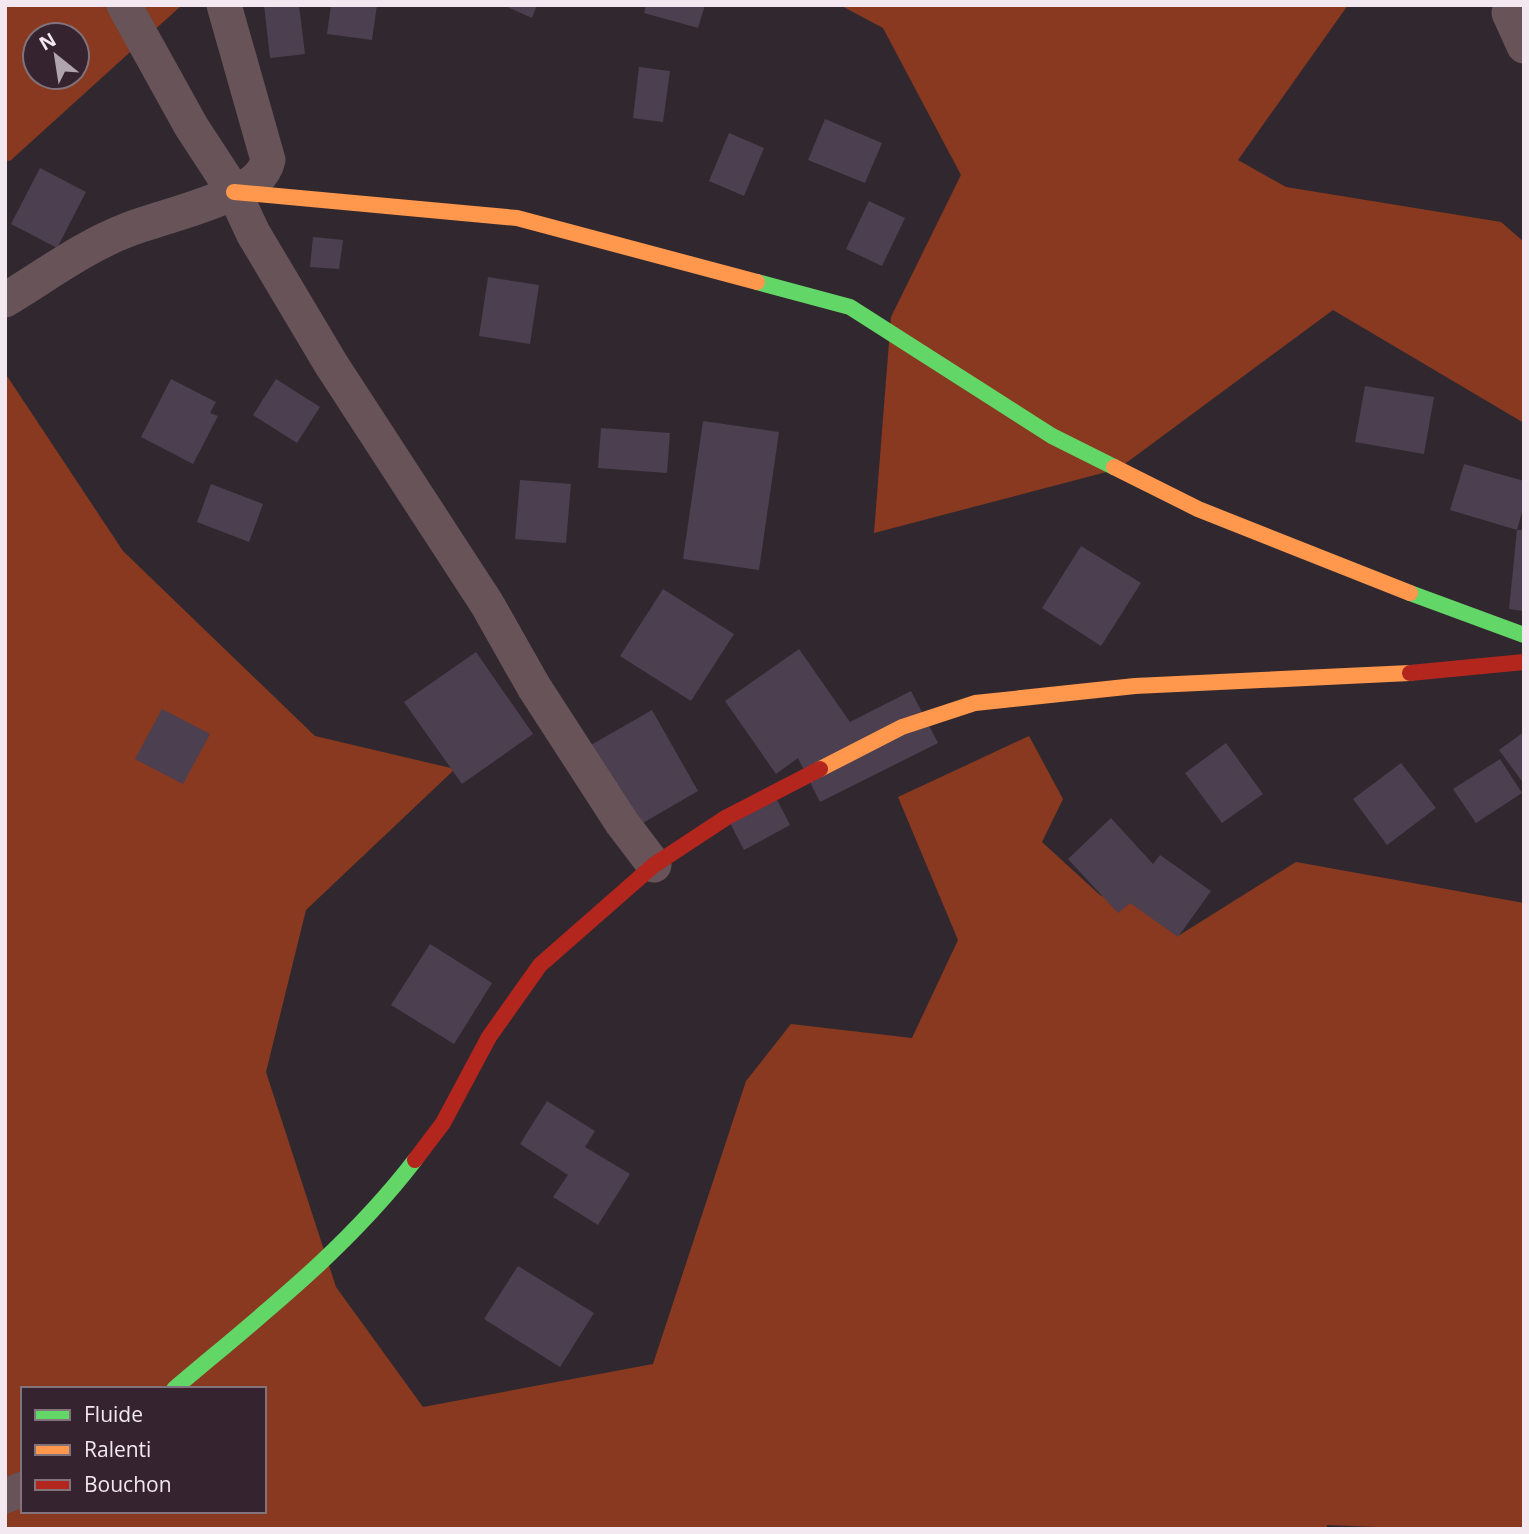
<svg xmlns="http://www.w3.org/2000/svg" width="1529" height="1534" font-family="'Open Sans',sans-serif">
<rect width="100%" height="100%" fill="#31282f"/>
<path fill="#88391f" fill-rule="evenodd" d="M5,5H182L10,161L5,160ZM35,35H77V77H35Z
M840,5H1348L1238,160L1286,187L1501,222L1524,242V423L1333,310L1118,469L874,533L891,317L961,175L883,28Z
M5,373L123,551L315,736L455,769L306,910L266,1072L336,1287L423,1407L653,1364L746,1081L791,1024L912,1038L958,940L898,797L1029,736L1063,799L1042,842L1101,896L1128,873L1178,936L1296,862L1524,903V1529H1425L1327,1525V1529H5ZM23,1389H264V1511H23Z"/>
<path fill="#4b3f50" d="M264,5H299L305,54L270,58Z
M331,5H377L372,40L327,34Z
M503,5H537L532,18Z
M646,5H705L698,28L644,13Z
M639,67L670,71L663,122L633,118Z
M825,119L882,143L865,183L808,160Z
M729,133L764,148L744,196L709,181Z
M40,168L86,192L57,248L11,224Z
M869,201L905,218L882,266L846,249Z
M313,237L343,240L339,269L310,267Z
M488,277L539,285L530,344L479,336Z
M171,379L216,402L210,413L218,416L193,464L141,437Z
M276,379L320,407L297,443L253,415Z
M1365,386L1434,397L1424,454L1355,442Z
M703,421L779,432L759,570L683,559Z
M601,428L670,433L667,473L598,468Z
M1464,464L1524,481V505L1517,530H1524V611L1509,609L1517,530L1450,510Z
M520,480L571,484L566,543L515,539Z
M211,484L263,504L249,542L197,522Z
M1081,546L1141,583L1101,646L1042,608Z
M663,589L734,634L691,701L620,656Z
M799,649L850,722L911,691L938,743L820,802L798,758L776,774L725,701Z
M476,652L533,734L462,784L404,702Z
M162,709L210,734L183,784L135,759Z
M652,710L698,791L624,834L577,753Z
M1524,732V784L1499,750Z
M1226,743L1263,794L1222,823L1185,773Z
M1500,759L1522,793L1476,823L1453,789Z
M1401,763L1436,808L1387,845L1353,799Z
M773,792L790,825L744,850L727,817Z
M1111,818L1153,864L1160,855L1211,891L1178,937L1130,903L1118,913L1068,859Z
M430,944L492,983L454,1044L391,1005Z
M547,1101L595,1131L585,1147L630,1174L598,1225L553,1197L568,1175L520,1144Z
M518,1266L594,1313L560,1367L484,1319Z"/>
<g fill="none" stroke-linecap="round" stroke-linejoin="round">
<path stroke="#675358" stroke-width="35" d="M124,5L191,126L234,192L253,233L331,364L487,604L534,687L622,823L654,865
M1511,5L1509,13L1524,46
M5,300C45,276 83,247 127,230C162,217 200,209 235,192C250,185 264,177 268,160L224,5
M5,1496L23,1489"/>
<path stroke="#63d668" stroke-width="16" d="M757,282L850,307L1052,436L1114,467
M1410,593L1524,635
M174,1389C260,1316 346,1250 415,1160"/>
<path stroke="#ff974d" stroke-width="16" d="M234,192L517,218L757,282
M1114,467L1198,509L1410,593
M820,769L902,727L975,703L1135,686L1410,673"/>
<path stroke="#b3261e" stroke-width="16" d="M1410,673L1524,662
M415,1160L443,1123L489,1037L540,965L654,865L727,817L820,769"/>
</g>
<rect width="1529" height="1534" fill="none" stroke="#f3e8ef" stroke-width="14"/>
<rect x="21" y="1387" width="245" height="126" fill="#352430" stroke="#81727c" stroke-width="2"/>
<rect x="35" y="1410" width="35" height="10" fill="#63d668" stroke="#81727c" stroke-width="2"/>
<text x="84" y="1422" font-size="21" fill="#f3e8ef">Fluide</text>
<rect x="35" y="1445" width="35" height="10" fill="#ff974d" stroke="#81727c" stroke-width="2"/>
<text x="84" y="1457" font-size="21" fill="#f3e8ef">Ralenti</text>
<rect x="35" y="1480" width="35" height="10" fill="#b3261e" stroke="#81727c" stroke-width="2"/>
<text x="84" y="1492" font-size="21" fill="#f3e8ef">Bouchon</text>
<g transform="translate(56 56) rotate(330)"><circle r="33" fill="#352430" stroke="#81727c" stroke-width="2"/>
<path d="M0-5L12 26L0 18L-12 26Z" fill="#afa5ac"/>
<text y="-10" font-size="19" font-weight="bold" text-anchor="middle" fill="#f3e8ef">N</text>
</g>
</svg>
